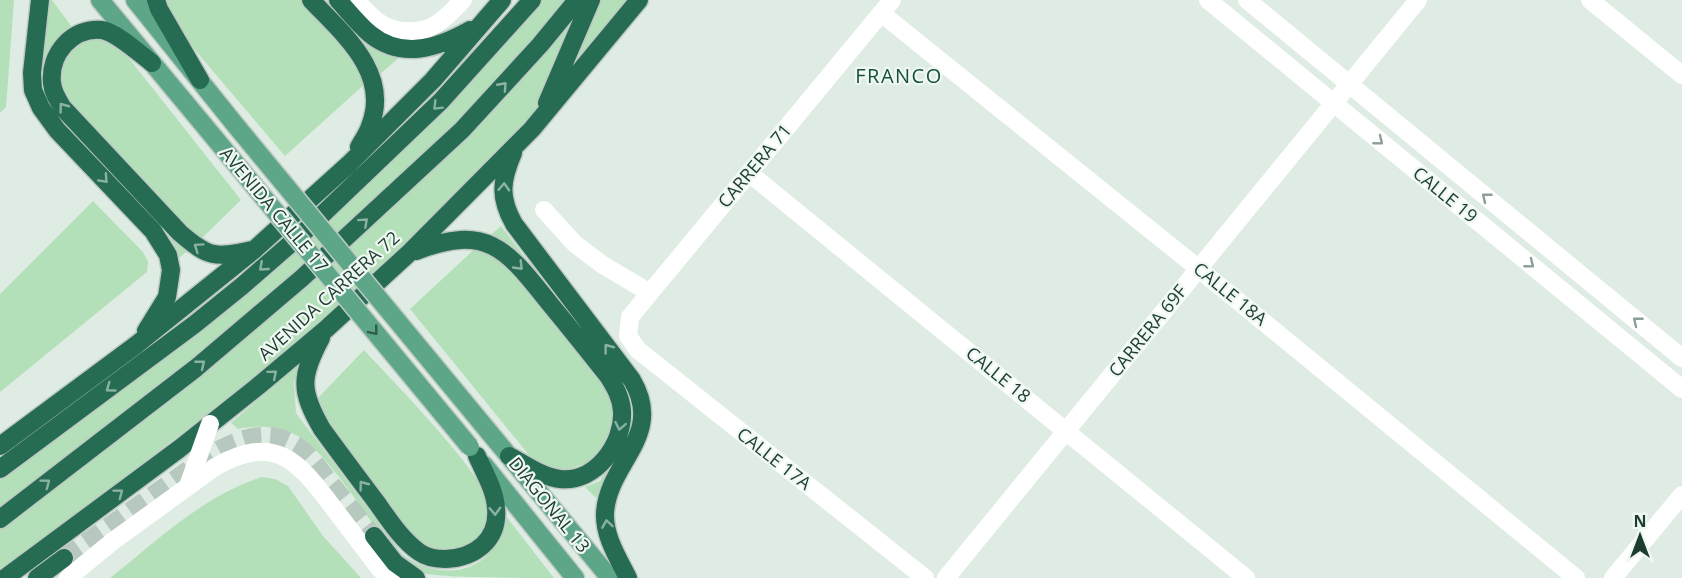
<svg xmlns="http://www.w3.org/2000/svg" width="1682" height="578" font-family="'Open Sans',sans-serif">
<rect width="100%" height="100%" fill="#deece3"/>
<path fill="#b4e0b9" d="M0,0H14L6,107L0,113Z
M47,0H52L72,27C59,35 54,43 48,57L69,124L187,251L177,260L65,128L41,95L39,78Z
M163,0H302L335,35L367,82L285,156L172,23Z
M318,0H327L367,41L403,54L379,75Z
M540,0H566L458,123L372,206L228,333L0,508V478L165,355Z
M598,0H627L576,61Z
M582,4L533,116L409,239L282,356L0,573V527L257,327Z
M99,38L112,42L124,52L241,200L200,240L168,209L64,97L58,82L60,69L71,47L86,40Z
M93,201L143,252L148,262L147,272L0,392V294Z
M501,226L628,392C641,435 616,463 596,498L585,487L600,481L623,442L615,380L509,246L499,240L488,237Z
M479,245L525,282L607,389C609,395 612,401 613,407C617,433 603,459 578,466C570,469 558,471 550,470C544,468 538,463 533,460L410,309Z
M364,350C388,376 486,476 489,504C490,522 480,537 468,549L432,551L402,528L327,421L317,399Z
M301,362L294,382L296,413L402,554C429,576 473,578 493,548C499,538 500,523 502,511L554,578C527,578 442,578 422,573C414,569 405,563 398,558C391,551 385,540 379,532C359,506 325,450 296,435C277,426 257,425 238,429L231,423Z
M262,477L275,479L288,486L323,536L361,578H110C157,541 204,495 262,477Z"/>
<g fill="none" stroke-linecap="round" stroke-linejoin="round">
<path stroke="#b7c9bf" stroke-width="18" stroke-dasharray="18 9" stroke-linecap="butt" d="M64,558L206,457C232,441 265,426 294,444C309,452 319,468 329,481C344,499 359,518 374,536"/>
<g stroke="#c0c9c5" stroke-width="21">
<path id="major" d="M100,0L217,141
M135,0L237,127
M489,432L610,578
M484,465L575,578"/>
</g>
<g stroke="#c0c9c5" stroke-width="21">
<path id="highway" d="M40,0L32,73L33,90L41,108L57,130L153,231L168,255L171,270L167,297L146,331
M156,0L159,9L200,80
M311,0C343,34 391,73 370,126C368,133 363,140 359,147
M338,0C348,11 358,24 370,34C402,60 438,48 470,30
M152,63C139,53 116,32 102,30C72,27 49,54 52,83C53,93 58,100 63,108L180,233C209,258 215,258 252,250
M547,103L591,0
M513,153C501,181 499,197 514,224L632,380C665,436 608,462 605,513C604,536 618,558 628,578
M416,251C488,223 507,250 550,304C570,328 589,352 608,376C615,387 621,397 622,411C624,443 596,483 560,479C542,477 525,464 509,456
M321,338C300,377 300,391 322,429C340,454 359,479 377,503C389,520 402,540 419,552C426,557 436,559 445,559C475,558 499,540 496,508C495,490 484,472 477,456
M0,446L136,345L254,250L349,164L433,80L502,0
M0,469L195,324L242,286L304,232L441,101L532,0
M0,519L196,368L302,278L462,130L540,45L577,0
M374,536L395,563L416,578
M5,578L179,449L257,387L325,330L408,254L532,129L639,0
M37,578L64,558"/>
</g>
<path stroke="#fff" stroke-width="18" d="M356,0C363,8 371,17 380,23C398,35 426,34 442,20C450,14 456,7 463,0
M892,0L630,317L628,336L638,350L925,578
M1208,0L1682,389
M1247,0L1682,358
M1590,0L1682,75
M881,13L1199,269L1576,578
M749,173L1246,578
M544,210L575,244L603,265L650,293
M68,578L113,541L215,467C275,433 297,460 332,506C348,527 364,548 380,569L391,578
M946,578L1418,0
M1613,578L1682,495"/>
<use href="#major" stroke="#5da688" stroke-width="18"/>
<use href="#highway" stroke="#266c53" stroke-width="18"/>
<g stroke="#c0c9c5" stroke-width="21" stroke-linecap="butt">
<path id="major-bridge" d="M237,127L489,432
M217,141L470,447"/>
</g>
<path stroke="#fff" stroke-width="18" d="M188,486L210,424"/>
<use href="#major-bridge" stroke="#5da688" stroke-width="18"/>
</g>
<defs><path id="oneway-chevron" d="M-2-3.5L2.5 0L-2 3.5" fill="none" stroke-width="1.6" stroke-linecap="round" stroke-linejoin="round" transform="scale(1.5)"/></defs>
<g stroke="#8ab2a2">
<use href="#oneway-chevron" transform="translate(503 86) rotate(-48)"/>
<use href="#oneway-chevron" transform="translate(437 106) rotate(135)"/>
<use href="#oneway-chevron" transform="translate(63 107) rotate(-127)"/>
<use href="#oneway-chevron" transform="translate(104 179) rotate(47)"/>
<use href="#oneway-chevron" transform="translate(504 187) rotate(-87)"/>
<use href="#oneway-chevron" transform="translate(364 222) rotate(-42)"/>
<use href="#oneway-chevron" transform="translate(198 247) rotate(-145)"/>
<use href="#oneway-chevron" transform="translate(519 266) rotate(46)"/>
<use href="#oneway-chevron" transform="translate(263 267) rotate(139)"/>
<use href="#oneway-chevron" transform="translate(608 348) rotate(-127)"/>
<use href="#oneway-chevron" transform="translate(201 364) rotate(-39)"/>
<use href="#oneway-chevron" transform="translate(273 374) rotate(-40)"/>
<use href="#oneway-chevron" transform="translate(110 388) rotate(144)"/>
<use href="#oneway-chevron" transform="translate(620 426) rotate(101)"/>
<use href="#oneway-chevron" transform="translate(46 483) rotate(-37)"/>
<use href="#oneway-chevron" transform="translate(363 485) rotate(-127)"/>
<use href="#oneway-chevron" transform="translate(119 493) rotate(-37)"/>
<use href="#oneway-chevron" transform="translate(495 511) rotate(88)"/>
<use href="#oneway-chevron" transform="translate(607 524) rotate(-99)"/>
</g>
<g stroke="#8e9e98">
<use href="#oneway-chevron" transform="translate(1379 141) rotate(39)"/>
<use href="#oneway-chevron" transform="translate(1486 197) rotate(-141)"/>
<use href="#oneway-chevron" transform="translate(1530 264) rotate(39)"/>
<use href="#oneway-chevron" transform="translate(1637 321) rotate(-141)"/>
</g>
<use stroke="#305c4a" href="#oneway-chevron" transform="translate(374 331) rotate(50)"/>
<g text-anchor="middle" stroke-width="4.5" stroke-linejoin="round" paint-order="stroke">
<g font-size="18" fill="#1d3d30" stroke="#eff8f2">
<text transform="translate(755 166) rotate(-50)" y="6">CARRERA 71</text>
<text transform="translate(1445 195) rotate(39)" y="6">CALLE 19</text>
<text transform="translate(274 210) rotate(50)" y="6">AVENIDA CALLE 17</text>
<text transform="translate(1230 294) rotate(39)" y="6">CALLE 18A</text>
<text transform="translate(329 296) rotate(-42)" y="6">AVENIDA CARRERA 72</text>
<text transform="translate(1148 331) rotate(-51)" y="6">CARRERA 69F</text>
<text transform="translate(998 375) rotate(39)" y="6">CALLE 18</text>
<text transform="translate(774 459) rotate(38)" y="6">CALLE 17A</text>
<text transform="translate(549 505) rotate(51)" y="6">DIAGONAL 13</text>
</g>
<g font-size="20" letter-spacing="1.5" fill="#17513a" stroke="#eff8f2">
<text x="899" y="83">FRANCO</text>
</g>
</g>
<g transform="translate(1640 536)" stroke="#eff8f2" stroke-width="4.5" paint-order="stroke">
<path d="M0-4.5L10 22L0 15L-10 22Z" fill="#1d3d30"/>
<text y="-9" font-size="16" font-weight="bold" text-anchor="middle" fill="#1d3d30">N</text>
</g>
</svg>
